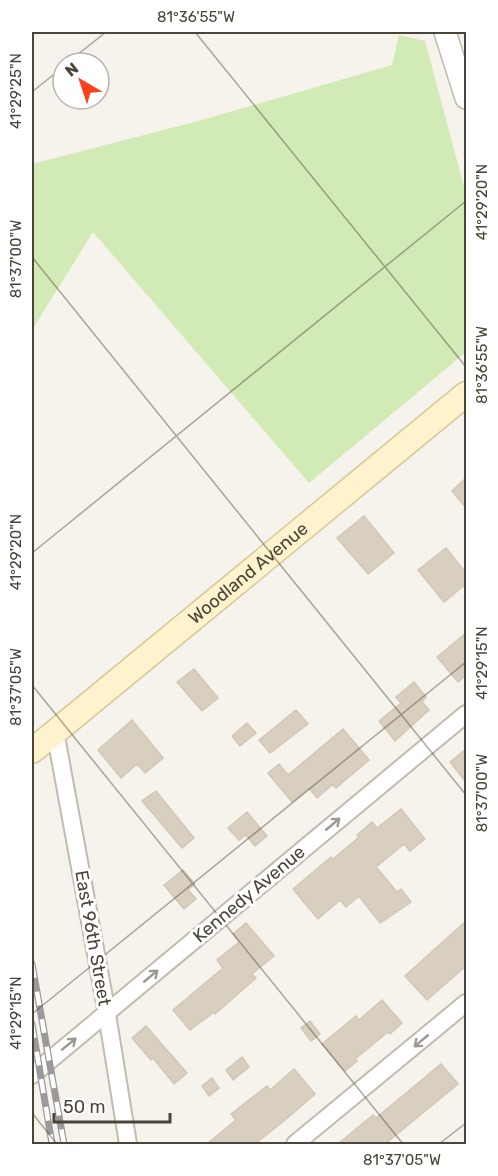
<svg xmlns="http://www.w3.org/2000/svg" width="498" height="1176" font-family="Rubik,sans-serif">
<rect width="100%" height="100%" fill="#f6f3ec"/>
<path fill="#d2eab5" d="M399,35L425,41L466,194V352L309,483L93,232L32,330V164L202,120L392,65Z"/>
<path fill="#d8cfc1" stroke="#d3c7b4" stroke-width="1.5" d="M466,478V508L452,491Z
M364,516L394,553L368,574L337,538Z
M446,548L466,573V584L444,602L418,570Z
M466,633V675L458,682L437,657Z
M194,669L218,698L202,711L177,682Z
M414,682L426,697L422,702L429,710L395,741L379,721L401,703L396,697Z
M296,710L308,724L270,753L259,740Z
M132,720L163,758L145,773L137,764L121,778L98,750Z
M247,723L256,733L240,746L232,736Z
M343,729L369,760L336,788L333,784L317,798L309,788L292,802L268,773L279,764L288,775Z
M466,749V782L450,762Z
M156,791L194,838L182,848L142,801Z
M401,809L425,839L410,851L404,844L376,867L397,892L401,889L411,902L380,923L359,896L346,907L340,900L318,919L293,889L331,857L333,859L359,837L357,835L372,822L377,828Z
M247,812L267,836L255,846L246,835L239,840L228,828Z
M183,870L195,884L188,890L196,899L184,909L164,885Z
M466,921V966L427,1000L405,976Z
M246,923L274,956L252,974L256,978L215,1014L214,1012L190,1030L173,1010L223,968L217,960L239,942L233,934Z
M382,1000L402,1023L390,1034L388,1032L355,1059L357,1061L345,1071L322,1044L356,1016L359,1020Z
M310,1021L320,1034L311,1041L301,1028Z
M146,1026L187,1073L174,1084L153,1058L151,1060L132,1038Z
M242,1057L249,1067L233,1080L226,1070Z
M441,1064L458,1084L385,1144H338L373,1115L376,1118Z
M294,1069L315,1094L291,1115L255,1144H207L236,1120L231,1114L267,1086L270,1090Z
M212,1078L219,1088L209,1096L202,1086Z"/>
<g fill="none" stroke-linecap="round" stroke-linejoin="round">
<g stroke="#c2bbae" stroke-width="20">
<path id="minor" d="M55,731L107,1014L128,1144
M32,1075L466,714
M295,1144L466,1003"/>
</g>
<g stroke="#c2bbae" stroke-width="24">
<path id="tertiary" d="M445,32L466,98"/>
</g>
<g stroke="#d6c79b" stroke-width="27">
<g id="secondary">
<path id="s1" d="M32,751L466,394"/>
</g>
</g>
<use href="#minor" stroke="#fff" stroke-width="16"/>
<use href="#tertiary" stroke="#fff" stroke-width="21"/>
<use href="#secondary" stroke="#fff3cd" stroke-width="24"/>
<g stroke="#9a9a9a" stroke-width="7">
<path id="rail" d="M32,964L64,1144
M32,1024L52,1144"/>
</g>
<use href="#rail" stroke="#fff" stroke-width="4.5" stroke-dasharray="14" stroke-linecap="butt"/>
</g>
<defs><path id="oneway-shaft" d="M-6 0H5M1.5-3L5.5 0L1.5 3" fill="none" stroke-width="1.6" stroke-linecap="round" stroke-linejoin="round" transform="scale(1.5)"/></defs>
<g stroke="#9c9892">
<use href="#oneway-shaft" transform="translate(333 824) rotate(-40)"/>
<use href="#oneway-shaft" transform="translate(151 976) rotate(-40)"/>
<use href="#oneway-shaft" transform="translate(421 1041) rotate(140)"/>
<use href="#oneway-shaft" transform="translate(69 1044) rotate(-39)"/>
</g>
<path fill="none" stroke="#4b4439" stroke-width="1.5" stroke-opacity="0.45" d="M195,32L466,367M67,63L106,32M32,92L63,67M32,257L466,795M32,553L466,201M32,685L403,1144M32,1014L466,662M32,1113L57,1144M439,1144L466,1123"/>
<g text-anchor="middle" stroke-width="6" stroke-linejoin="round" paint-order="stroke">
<g font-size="18" fill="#4b4439" stroke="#fff">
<text dy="6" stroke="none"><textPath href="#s1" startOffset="280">Woodland Avenue</textPath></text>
<text transform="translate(249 894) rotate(-40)" y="6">Kennedy Avenue</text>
<text transform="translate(93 938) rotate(80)" y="6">East 96th Street</text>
</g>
</g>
<rect width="498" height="1176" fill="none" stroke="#ffffff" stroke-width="66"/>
<g transform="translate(81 81) rotate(321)"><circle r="28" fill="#ffffff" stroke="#b7b4b0" stroke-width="1.5"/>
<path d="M0-4.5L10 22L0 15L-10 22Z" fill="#fc3f1d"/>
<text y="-9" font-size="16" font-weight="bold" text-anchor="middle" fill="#4b4439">N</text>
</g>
<path d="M54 1113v9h116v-9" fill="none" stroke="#4b4439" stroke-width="3"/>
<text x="63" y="1113" font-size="18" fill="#4b4439" stroke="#ffffff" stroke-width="4.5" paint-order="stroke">50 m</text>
<rect x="33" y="33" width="432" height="1110" fill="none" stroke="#4b4439" stroke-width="2"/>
<g font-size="15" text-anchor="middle" fill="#4b4439">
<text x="196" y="22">81°36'55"W</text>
<text transform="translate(16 91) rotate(-90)" y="5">41°29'25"N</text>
<text transform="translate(482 202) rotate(-90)" y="5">41°29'20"N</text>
<text transform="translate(16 259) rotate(-90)" y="5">81°37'00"W</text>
<text transform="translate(482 365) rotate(-90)" y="5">81°36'55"W</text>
<text transform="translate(16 552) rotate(-90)" y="5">41°29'20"N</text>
<text transform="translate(482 663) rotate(-90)" y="5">41°29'15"N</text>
<text transform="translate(16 687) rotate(-90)" y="5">81°37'05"W</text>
<text transform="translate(482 793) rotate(-90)" y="5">81°37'00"W</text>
<text transform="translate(16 1013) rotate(-90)" y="5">41°29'15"N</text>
<text x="402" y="1165">81°37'05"W</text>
</g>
</svg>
